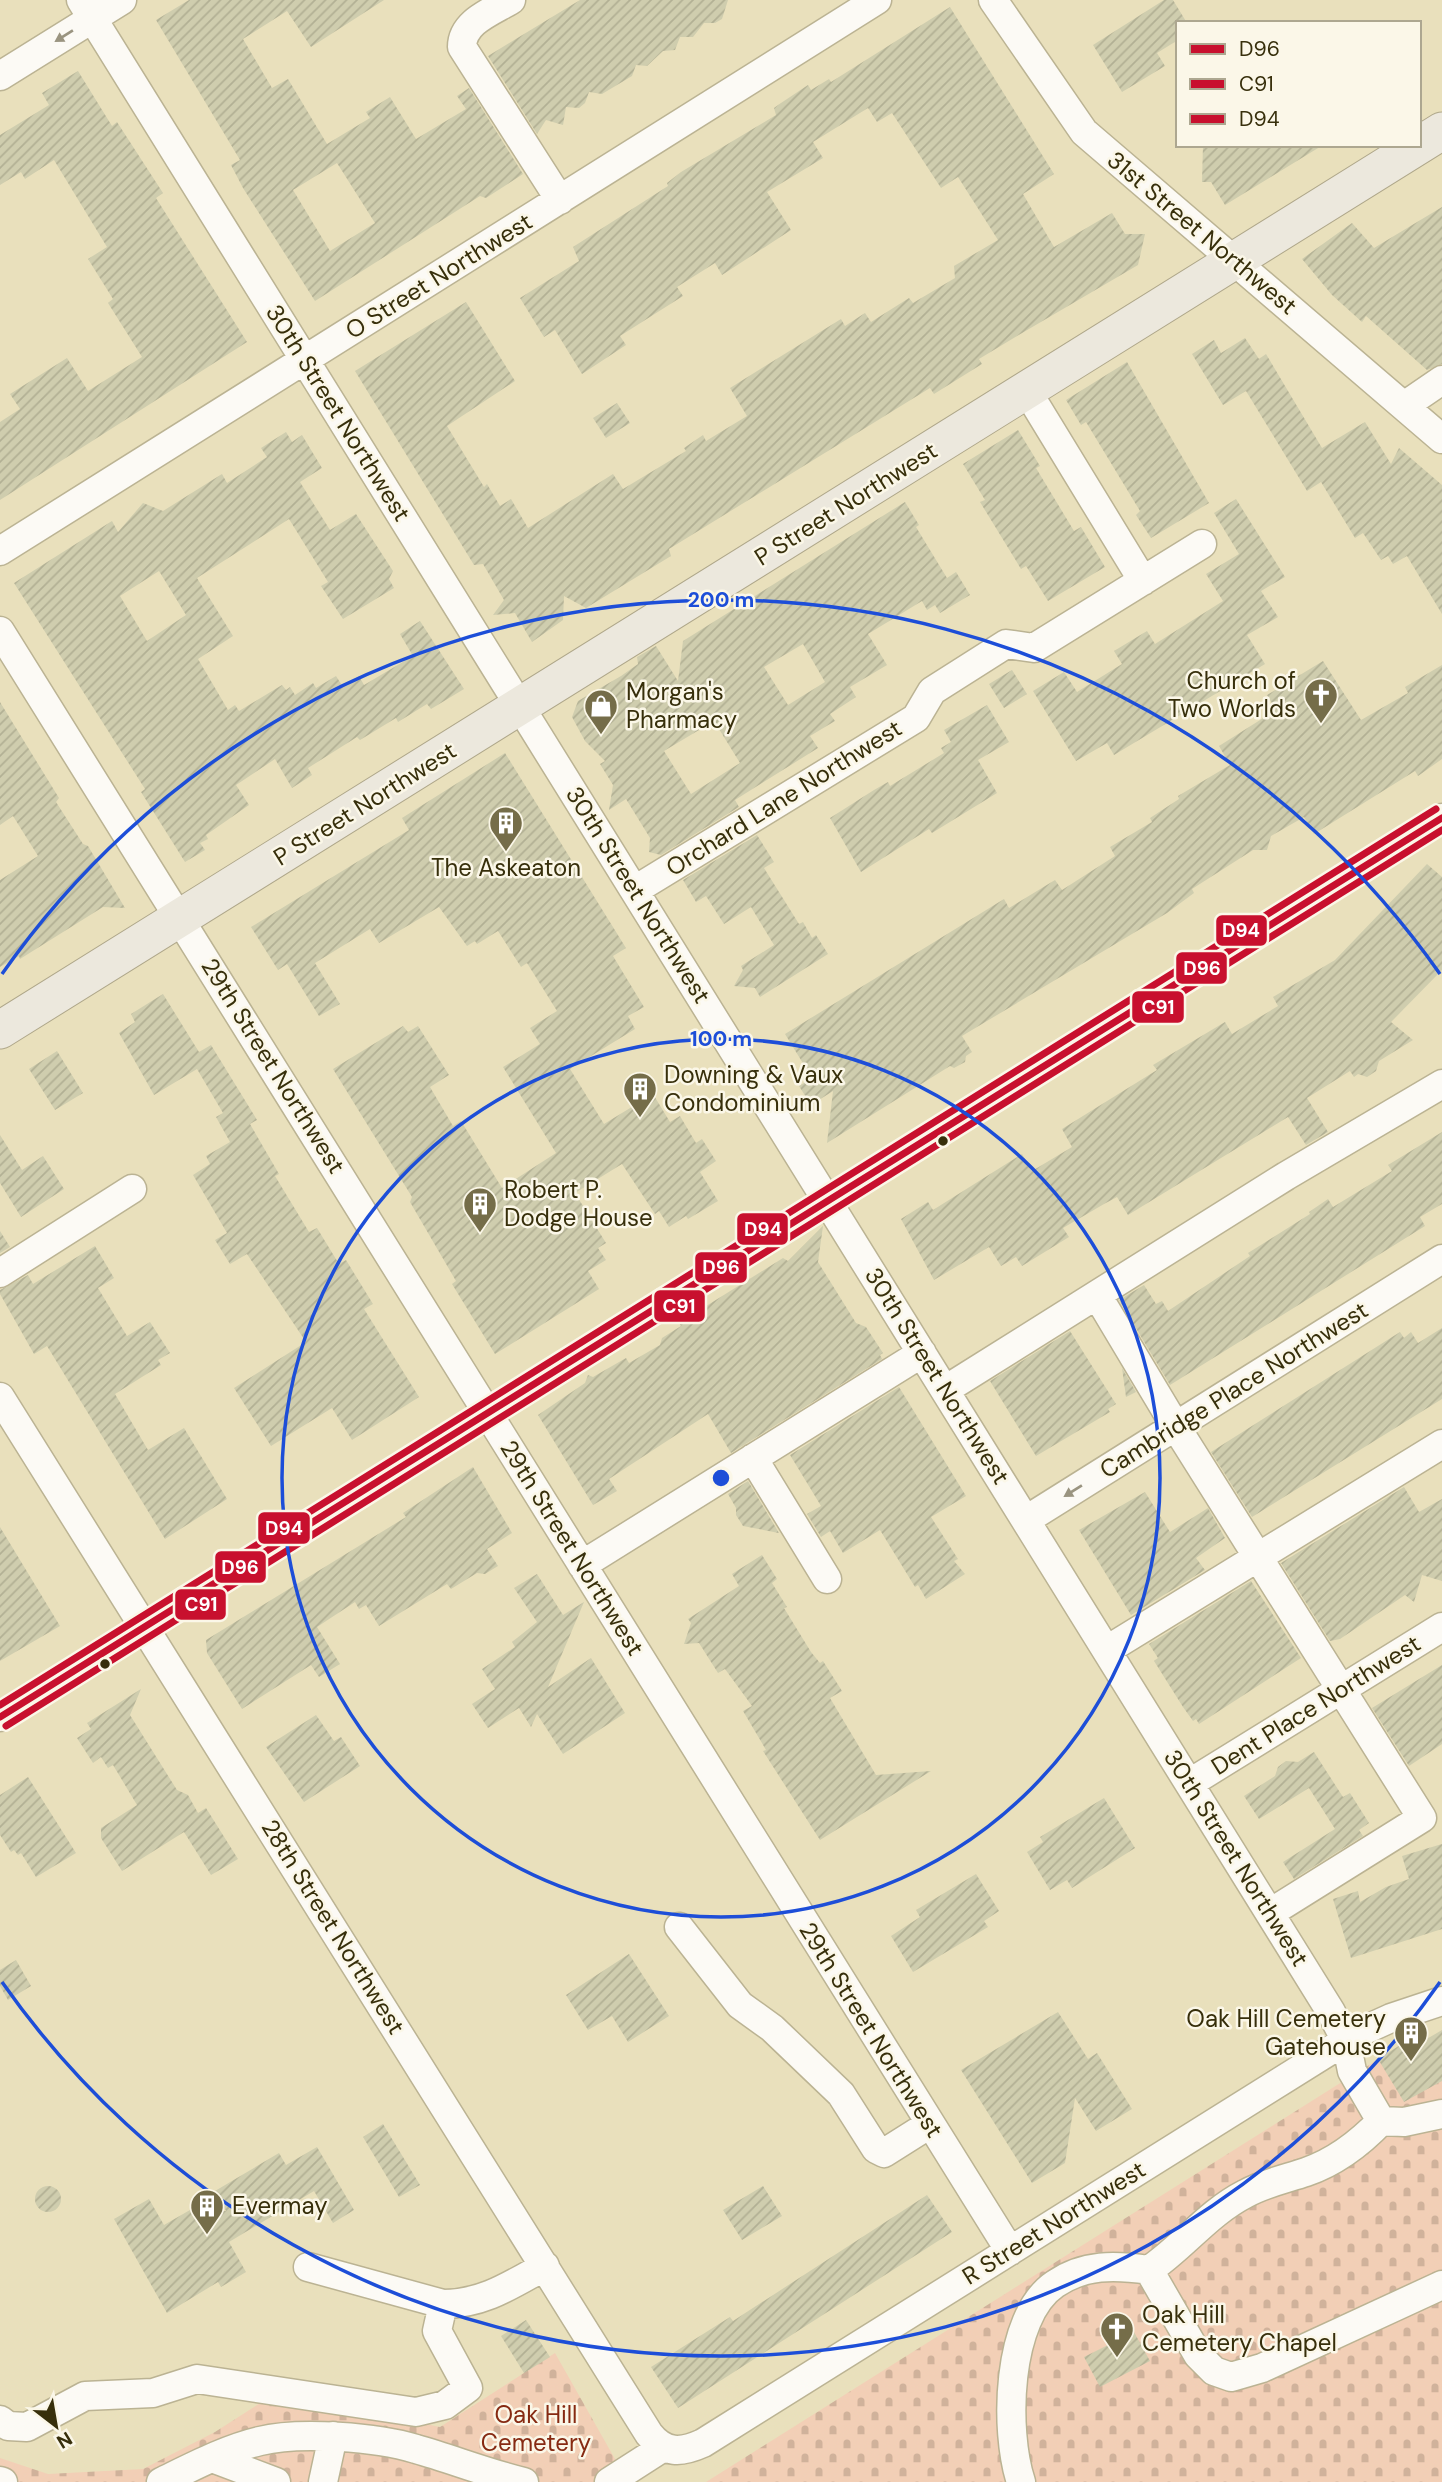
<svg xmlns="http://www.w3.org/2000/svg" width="1442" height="2482" font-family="'DM Sans',sans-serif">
<defs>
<pattern id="cemetery-stones" width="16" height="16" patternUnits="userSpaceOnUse" patternTransform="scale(1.75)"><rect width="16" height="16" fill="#f2cfb6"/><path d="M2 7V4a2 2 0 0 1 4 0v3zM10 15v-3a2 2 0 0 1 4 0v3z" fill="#d0b29b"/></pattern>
<pattern id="building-hatch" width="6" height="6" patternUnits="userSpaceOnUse" patternTransform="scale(1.75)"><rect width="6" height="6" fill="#cfcdae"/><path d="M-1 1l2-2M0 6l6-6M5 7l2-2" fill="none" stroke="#b2b094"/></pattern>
</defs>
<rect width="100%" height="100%" fill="#e9e0bc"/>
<path fill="url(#cemetery-stones)" d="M1442,2037V2482H706L1380,2058Z
M555,2353L628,2482H0V2458L48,2474L143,2469L215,2432L276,2393L440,2427Z"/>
<path fill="url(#building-hatch)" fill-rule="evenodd" d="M189,0H384L311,47L287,11L243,39L272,88L288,79L327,144L370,118L366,112L390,97L416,139L466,109L457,96L469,88L523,174L486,198L480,196L315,301L243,188L231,165L240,160L156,20ZM337,163L375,223L330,251L293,190Z
M580,0H728L722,19L715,23H704L693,37H680L675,50L663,51L647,66L636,65L632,76L602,94L589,92L585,103L579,108L566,107L563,125L546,120L537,134L488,56Z
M1164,0H1173L1187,23H1178V40L1157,53L1165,66L1122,92L1093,45Z
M950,7L1054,174L1023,194L1054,247L1112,213L1125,234H1145L1138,265L1017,336L979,359L982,364L934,394L930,388L669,549L671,556L586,608L564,596L563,620L532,642L515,613L493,615L504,600L483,564L474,565L355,371L466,302L515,381L447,426L484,487L487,484L500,506L511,499L528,528L613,474L623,489L686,451L684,448L703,435L706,441L747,416L730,388L841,319L845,326L865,313L871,322L909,298L913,303L955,278L954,266L998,240L958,177L941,188L892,113L877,122L868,108L813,142L823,158L767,192L791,230L722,275L715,263L677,287L683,296L620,336L626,345L582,374L555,330L544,337L520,298L579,261L573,247L668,186L667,183L681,172L776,115L774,108L781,103L808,85L811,90L829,79L831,82Z
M78,71L112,126L117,122L163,193L156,198L247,342L0,500V422L20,409L10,394L67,358L88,391L142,357L108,303L113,299L88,259L107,247L54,160L25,179L21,172L0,185V135L49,105L42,93Z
M1203,145H1323L1225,205L1211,182H1202Z
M1442,207V364L1427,370L1366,316L1362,322L1332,295L1302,259L1352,223L1374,248Z
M1245,338L1259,359L1266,354L1322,448L1365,422L1391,464L1399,448L1442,485V614L1407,556L1393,564L1388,556L1381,560L1363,533L1355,538L1321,482L1307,491L1246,391L1223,405L1192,354L1214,340L1221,353Z
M1127,362L1209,503L1151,538L1136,515L1140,511L1086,422L1081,425L1066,400Z
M617,403L630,423L606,438L593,418Z
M1018,430L1040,466L1036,468L1074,531L1081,527L1105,567L1048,601L1026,566L1021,569L980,502L985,500L963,464Z
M286,432L292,442L302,435L322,468L300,482L330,530L356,514L393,571L389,579L394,588L343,619L321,586L328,582L289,519L197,578L233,636L198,659L228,710L235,705L239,711L282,685L286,690L290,687L295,695L313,683L316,688L336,676L343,687L359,676L364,685L413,656L400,634L420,621L464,689L431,709L427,704L398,722L396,718L360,740L357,737L308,768L312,775L292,788L275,759L236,785L249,805L206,835L208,839L200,843L205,850L185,862L141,792L145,789L14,583L112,521L118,532L143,503L163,511L222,474L227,483L267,457L261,448ZM159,571L186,615L147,641L120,596Z
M1236,499L1285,577L1261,591L1278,617L1247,635L1265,664L1114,755L1107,743L1076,761L1033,691L1064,672L1077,692L1122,664L1114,651L1147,631L1155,644L1223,601L1206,574L1239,554L1214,513Z
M905,502L919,525L916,527L947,578L956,572L970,595L940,613L935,605L927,610L922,601L868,634L887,665L850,687L856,697L830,714L835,721L810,736L818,748L735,800L739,807L661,855L649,852L650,838L626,799L609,810L613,785L600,764L605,761L585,741L572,717L578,701L621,676L638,664L637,657L656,646L678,681L683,641ZM803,644L825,682L788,705L764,667ZM714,721L740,763L691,794L664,751Z
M1323,661L1361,720L1408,693L1405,687L1442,665V759L1418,776L1415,771L1314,834L1304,817L1271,836L1267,850H1253L1192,889L1194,893L1167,913L962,1036L972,1052L966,1056L965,1062L954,1068L950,1066L827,1143L833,1091L811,1105L799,1086L812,1078L785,1034L1004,899L1009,908L1055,880L1062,890L1115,856L1110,847L1152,822L1150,818L1179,799L1178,796L1230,765L1219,746L1276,710L1267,695Z
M1012,670L1027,694L1004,708L989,684Z
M0,702L59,798L56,802L83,844L88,846L125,908L103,907L20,959L19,956L0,967V880L38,856L13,816L0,825Z
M987,705L1009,742L978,760L997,793L932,833L929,829L861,872L830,818L874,790L888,782L890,786L944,753L941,748L951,742L944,730Z
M505,753L626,948L613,956L644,1007L628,1016L635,1029L570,1069L604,1124L653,1094L670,1122L680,1116L696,1143L702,1139L716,1161L700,1172L718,1201L688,1219L686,1216L669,1227L659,1211L655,1214L622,1164L575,1193L606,1243L598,1248L606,1260L588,1271L599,1289L495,1354L452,1284L456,1281L410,1202L412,1197L333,1069L403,1026L408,1032L418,1026L449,1075L430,1087L453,1126L461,1121L502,1188L556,1153L503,1067L540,1044L530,1028L557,1011L527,963L521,967L498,931L477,944L475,941L467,946L439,907L379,943L370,929L315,963L340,1004L319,1016L287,964L278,970L251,927L409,830L402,818Z
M757,835L774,862L764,868L799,924L803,922L812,938L816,935L828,954L760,997L755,988L734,986L743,970L741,966L774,945L751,907L724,924L706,896L696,902L683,880Z
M1427,864L1442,877V970L1391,1022L1413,1040L1379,1061L1376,1071L1367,1077L1358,1074L1354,1077L1350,1071L1307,1098L1328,1132L1306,1145L1288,1117L1128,1215L1117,1197L1104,1204L1063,1228L1069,1237L1022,1266L1016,1257L1001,1266L989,1247L934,1280L901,1219L928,1202L933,1210L1022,1154L1032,1171L1072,1147L1062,1129L1157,1070L1153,1065L1225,1022L1232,1034L1278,1006L1273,997L1335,960Z
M163,994L199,1052L211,1045L257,1120L250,1124L279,1174L275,1176L309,1232L317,1228L339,1264L346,1260L373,1304L364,1309L419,1397L352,1440L332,1408L271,1446L234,1388L306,1342L247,1254L230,1264L215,1240L227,1233L193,1175L210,1164L206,1156L230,1142L216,1117L223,1113L197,1069L154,1095L119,1033L135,1022L131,1014Z
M57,1051L83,1093L55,1110L29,1069Z
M1442,1132V1204L1420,1217L1425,1226L1170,1385L1119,1300L1144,1285L1156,1304L1162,1301L1168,1311L1250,1256L1248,1253L1310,1214L1309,1212L1328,1199L1333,1207L1392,1171L1388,1165Z
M0,1135L22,1170L43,1156L64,1189L21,1217L0,1183Z
M823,1226L818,1262L856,1323L866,1327L883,1353L880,1355L882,1359L731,1453L708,1414L609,1479L617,1491L593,1505L538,1415L585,1383L588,1375L593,1377L626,1358L629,1363L660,1345L662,1338L681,1326L679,1323L783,1258L788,1261Z
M0,1231L10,1247L0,1253Z
M95,1246L114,1278L98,1288L127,1336L150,1322L170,1353L158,1360L161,1365L115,1394L148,1450L184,1428L227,1499L165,1539L47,1346L34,1354L0,1294V1290L28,1275L33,1284Z
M1442,1328V1399L1252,1517L1211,1452L1400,1332L1404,1338L1411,1332L1418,1343Z
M1070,1331L1116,1404L1108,1409L1110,1412L1036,1456L990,1381Z
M1122,1368L1136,1392L1126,1397Z
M899,1387L966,1496L931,1517L958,1559L954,1561L965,1574L926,1599L918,1585L915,1587L880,1530L843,1553L830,1531L821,1537L807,1514L821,1506L790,1455Z
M473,1467L512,1533L487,1549L498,1566L485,1574L477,1573L451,1589L447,1584L379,1626L366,1605L359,1609L355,1602L317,1627L340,1664L319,1677L311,1665L242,1709L207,1653L206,1640L406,1517L403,1513Z
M748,1481L779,1533L743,1526L736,1515V1508L728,1494Z
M1404,1487L1419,1512L1442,1499V1581L1422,1575L1414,1602L1405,1595L1340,1639L1330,1641L1281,1563Z
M1145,1492L1170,1532L1208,1508L1225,1538L1196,1558L1205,1570L1131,1615L1079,1530Z
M0,1527L60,1626L0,1661Z
M762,1555L777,1579L772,1583L787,1607L784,1608L811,1652L820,1663L823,1661L842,1691L830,1698L876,1775L931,1771L820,1840L763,1751L766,1750L743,1711L752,1706L725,1669L718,1673L699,1643L684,1644L691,1623L688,1619L739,1586L732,1574Z
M537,1574L563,1615L584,1602L548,1687L591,1658L625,1713L563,1754L537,1714L531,1727L519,1708L488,1728L472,1704L495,1689L482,1669L515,1647L512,1642L537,1622L514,1588Z
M1251,1581L1301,1658L1199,1724L1196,1719L1193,1721L1183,1707L1154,1661L1158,1658L1149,1644Z
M1442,1665V1744L1409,1766L1372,1708Z
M141,1689L130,1715L177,1790L188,1795L198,1813L206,1808L238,1859L211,1875L184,1832L122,1871L101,1838V1828L137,1805L113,1765L108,1768L101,1757L93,1763L77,1738L91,1729L87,1723Z
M316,1715L334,1741L341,1737L360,1766L304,1802L266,1747Z
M1314,1752L1343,1797L1350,1793L1369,1823L1359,1830L1363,1836L1294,1879L1283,1862L1335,1829L1309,1788L1259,1819L1244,1796L1275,1776L1278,1767L1286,1761L1298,1762Z
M28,1777L76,1853L36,1877L21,1853L18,1855L14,1850L11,1852L0,1835V1795Z
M1104,1798L1135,1848L1072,1888L1067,1880L1050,1890L1027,1852L1043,1842L1040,1837Z
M1442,1844V1929L1351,1958L1333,1899L1358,1891L1360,1902L1386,1887L1409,1879L1402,1856Z
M976,1874L999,1911L984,1921L988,1927L913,1972L891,1936L920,1917L916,1910Z
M629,1954L669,2016L628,2042L612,2016L588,2030L566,1995Z
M16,1960L31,1986L8,2000L0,1986V1970Z
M1058,2012L1088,2059L1097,2053L1132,2109L1096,2131L1075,2098L1065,2163L1032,2183L961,2070Z
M1442,2030V2081L1404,2102L1378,2059L1405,2042L1407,2046L1423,2036L1425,2040Z
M383,2124L420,2185L399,2197L363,2137Z
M317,2147L354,2210L333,2223L314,2191L229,2242L246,2272L221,2287L218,2282L167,2313L114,2219L149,2199L164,2225L190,2210L226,2211L215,2191L279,2153L286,2165Z
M763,2186L782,2216L742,2240L723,2210Z
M35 2199a13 13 0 1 1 26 0a13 13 0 1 1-26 0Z
M927,2195L952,2232L678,2408L651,2367L730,2317L733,2321Z
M526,2320L550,2357L524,2373L501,2336Z
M1134,2332L1150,2361L1100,2387L1084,2357Z"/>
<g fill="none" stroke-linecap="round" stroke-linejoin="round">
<g stroke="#bbb393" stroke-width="31">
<path id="minor" d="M81,0L1331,2012L1346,2041L1352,2071L1381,2121L1404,2122L1442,2114
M511,0C491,12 462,22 462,47L560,200
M993,0L1084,132L1442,439
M0,76L122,0
M1027,391L1143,581
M1404,406L1442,380
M0,551L877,0
M0,631L1010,2251
M635,890L916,718L932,691L1006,644L1034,648L1202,544
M0,1273L132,1189
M1097,1295L1176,1427L1422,1818L1270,1913
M945,1390L1286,1176L1442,1084
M0,1397L649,2434C665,2454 681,2453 703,2443L1358,2033L1391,2018L1442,2001
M753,1458L827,1579
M1026,1520L1442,1259
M582,1565L922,1353
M1107,1650L1442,1444
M0,1717L1442,818
M1190,1783L1442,1627
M679,1927L740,2005L772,2028L841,2094L876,2149L884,2153L930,2124
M308,2267L443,2304C483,2304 511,2285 545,2266
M1149,2270C1183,2247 1208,2213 1245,2194C1265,2183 1285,2179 1306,2172C1335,2162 1360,2143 1381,2121
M0,2420L8,2426L27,2427L85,2396L153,2393L197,2379L416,2412L445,2405L468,2388L437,2331L443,2304
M212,2458L276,2482
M0,2481L3,2482
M161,2482C192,2467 226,2449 260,2441C299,2431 377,2437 416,2449C452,2459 486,2473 524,2482
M323,2482L333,2436
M609,2482L662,2448
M1021,2482C1004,2431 1006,2317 1055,2284C1084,2264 1115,2265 1149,2270L1198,2355L1214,2371L1231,2377L1262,2368L1442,2285"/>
</g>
<g stroke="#afa78a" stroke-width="39">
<path id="major" d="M0,1030L1442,131"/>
</g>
<use href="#minor" stroke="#fcfaf5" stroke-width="28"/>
<use href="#major" stroke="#ece8dd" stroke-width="37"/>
<g stroke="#fbf7e8" stroke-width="12">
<path id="bus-1" d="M0,1717L1442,818"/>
</g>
<g stroke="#fbf7e8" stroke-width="12">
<path id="bus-2" d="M6,1726L1442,830"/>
</g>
<g stroke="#fbf7e8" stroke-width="12">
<path id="bus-3" d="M0,1705L1436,809"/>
</g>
<use href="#bus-1" stroke="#c8102e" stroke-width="7"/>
<use href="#bus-2" stroke="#c8102e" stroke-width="7"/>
<use href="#bus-3" stroke="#c8102e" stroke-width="7"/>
</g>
<defs><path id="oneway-solid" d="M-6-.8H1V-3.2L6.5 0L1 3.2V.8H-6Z" transform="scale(1.75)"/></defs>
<g fill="#9a9480">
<use href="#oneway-solid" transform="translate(64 36) rotate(148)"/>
<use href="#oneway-solid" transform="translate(1073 1491) rotate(148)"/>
</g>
<g fill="none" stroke="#1d4ed8" stroke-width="3.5">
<circle cx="721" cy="1478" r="439"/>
<path d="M1440 1982A878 878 0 0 1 2 1982M2 974A878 878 0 0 1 1440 974"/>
</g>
<defs>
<g id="church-pin" transform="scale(1.75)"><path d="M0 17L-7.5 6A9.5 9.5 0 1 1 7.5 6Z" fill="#756d49" stroke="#fbf7e8"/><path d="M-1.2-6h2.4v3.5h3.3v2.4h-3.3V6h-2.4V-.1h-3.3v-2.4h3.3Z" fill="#fff"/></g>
<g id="shop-pin" transform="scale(1.75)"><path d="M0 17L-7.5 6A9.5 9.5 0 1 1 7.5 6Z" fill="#756d49" stroke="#fbf7e8"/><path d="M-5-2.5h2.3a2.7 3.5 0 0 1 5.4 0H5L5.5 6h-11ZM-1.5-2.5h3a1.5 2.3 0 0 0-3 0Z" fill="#fff"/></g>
<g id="building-pin" transform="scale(1.75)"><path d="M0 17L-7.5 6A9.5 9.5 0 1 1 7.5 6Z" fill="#756d49" stroke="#fbf7e8"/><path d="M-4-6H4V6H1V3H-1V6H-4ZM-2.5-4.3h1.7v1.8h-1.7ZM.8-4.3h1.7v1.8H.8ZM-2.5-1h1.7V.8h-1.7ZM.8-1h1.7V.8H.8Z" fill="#fff"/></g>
</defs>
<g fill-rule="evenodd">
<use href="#church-pin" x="1321" y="695"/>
<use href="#shop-pin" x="601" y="706"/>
<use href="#building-pin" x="506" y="823"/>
<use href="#building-pin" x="640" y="1089"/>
<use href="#building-pin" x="480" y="1204"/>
<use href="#building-pin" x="1411" y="2033"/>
<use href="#building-pin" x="207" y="2206"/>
<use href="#church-pin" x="1117" y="2329"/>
</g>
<g fill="#372f0b" stroke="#fbf7e8" stroke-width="2.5">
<circle cx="943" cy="1141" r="6"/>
<circle cx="105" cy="1664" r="6"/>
</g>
<g text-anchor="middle" stroke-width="5" stroke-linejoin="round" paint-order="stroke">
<g font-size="24" fill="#372f0b" stroke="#fbf7e8">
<text transform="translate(1202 233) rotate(40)" y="8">31st Street Northwest</text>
<text transform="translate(439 276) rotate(-32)" y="8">O Street Northwest</text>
<text transform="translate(338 413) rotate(58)" y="8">30th Street Northwest</text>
<text transform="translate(846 504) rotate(-32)" y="8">P Street Northwest</text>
<text transform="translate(784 798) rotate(-32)" y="8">Orchard Lane Northwest</text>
<text transform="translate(365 804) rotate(-32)" y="8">P Street Northwest</text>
<text transform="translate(638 895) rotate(58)" y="8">30th Street Northwest</text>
<text transform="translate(273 1066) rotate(58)" y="8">29th Street Northwest</text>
<text transform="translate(937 1376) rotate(58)" y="8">30th Street Northwest</text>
<text transform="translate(1234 1390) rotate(-32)" y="8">Cambridge Place Northwest</text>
<text transform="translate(572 1548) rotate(58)" y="8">29th Street Northwest</text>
<text transform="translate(1316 1705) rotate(-32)" y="8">Dent Place Northwest</text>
<text transform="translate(1236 1858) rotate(58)" y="8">30th Street Northwest</text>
<text transform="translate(333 1927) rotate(58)" y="8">28th Street Northwest</text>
<text transform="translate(871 2030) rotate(58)" y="8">29th Street Northwest</text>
<text transform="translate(1054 2223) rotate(-32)" y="8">R Street Northwest</text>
</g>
<g font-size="24" fill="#372f0b" stroke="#fbf7e8" text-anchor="start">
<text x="1296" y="689" text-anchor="end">Church of<tspan x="1296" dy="28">Two Worlds</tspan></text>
<text x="626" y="700">Morgan's<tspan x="626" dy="28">Pharmacy</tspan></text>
<text x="506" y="876" text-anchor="middle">The Askeaton</text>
<text x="664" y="1083">Downing &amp; Vaux<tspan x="664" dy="28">Condominium</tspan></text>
<text x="504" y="1198">Robert P.<tspan x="504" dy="28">Dodge House</tspan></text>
<text x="1386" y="2027" text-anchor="end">Oak Hill Cemetery<tspan x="1386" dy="28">Gatehouse</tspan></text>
<text x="232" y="2214">Evermay</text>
<text x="1142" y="2323">Oak Hill<tspan x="1142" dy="28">Cemetery Chapel</tspan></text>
</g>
<g font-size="24" fill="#862a12" stroke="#fbf7e8">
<text x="536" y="2423">Oak Hill<tspan x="536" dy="28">Cemetery</tspan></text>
</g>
</g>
<circle cx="721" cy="1478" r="10" fill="#1d4ed8" stroke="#fbf7e8" stroke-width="3.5"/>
<g font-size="21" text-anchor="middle" font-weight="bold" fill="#1d4ed8" stroke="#fbf7e8" stroke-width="5" stroke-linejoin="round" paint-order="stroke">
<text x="721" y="607">200 m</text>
<text x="721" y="1046">100 m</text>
</g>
<g stroke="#fbf7e8" stroke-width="2.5">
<rect x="1215" y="914" width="53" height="33" rx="7" fill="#c8102e"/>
<rect x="1175" y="951" width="53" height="34" rx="7" fill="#c8102e"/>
<rect x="1131" y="990" width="54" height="34" rx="7" fill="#c8102e"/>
<rect x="736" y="1212" width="53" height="34" rx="7" fill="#c8102e"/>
<rect x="694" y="1251" width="54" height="33" rx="7" fill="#c8102e"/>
<rect x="653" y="1289" width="53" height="34" rx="7" fill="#c8102e"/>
<rect x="257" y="1511" width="54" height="34" rx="7" fill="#c8102e"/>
<rect x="214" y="1550" width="53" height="34" rx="7" fill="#c8102e"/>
<rect x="174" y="1588" width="53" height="33" rx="7" fill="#c8102e"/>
</g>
<g font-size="19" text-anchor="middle" font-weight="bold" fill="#fff">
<text x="1241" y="937">D94</text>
<text x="1202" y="975">D96</text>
<text x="1158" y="1014">C91</text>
<text x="763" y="1236">D94</text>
<text x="721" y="1274">D96</text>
<text x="679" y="1313">C91</text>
<text x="284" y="1535">D94</text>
<text x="240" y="1574">D96</text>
<text x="201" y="1611">C91</text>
</g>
<rect x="1176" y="21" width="245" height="126" fill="#fbf7e8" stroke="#ada790" stroke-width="2"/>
<rect x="1190" y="44" width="35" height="10" fill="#c8102e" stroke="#ada790" stroke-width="2"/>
<text x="1239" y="56" font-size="21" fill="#372f0b">D96</text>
<rect x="1190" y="79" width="35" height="10" fill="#c8102e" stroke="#ada790" stroke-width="2"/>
<text x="1239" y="91" font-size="21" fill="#372f0b">C91</text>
<rect x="1190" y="114" width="35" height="10" fill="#c8102e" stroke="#ada790" stroke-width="2"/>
<text x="1239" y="126" font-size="21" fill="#372f0b">D94</text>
<g transform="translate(56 2426) rotate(149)" stroke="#fbf7e8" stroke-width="5" paint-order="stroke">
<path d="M0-5L12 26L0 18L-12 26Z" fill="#372f0b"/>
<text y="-10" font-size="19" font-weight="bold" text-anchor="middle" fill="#372f0b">N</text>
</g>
</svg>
